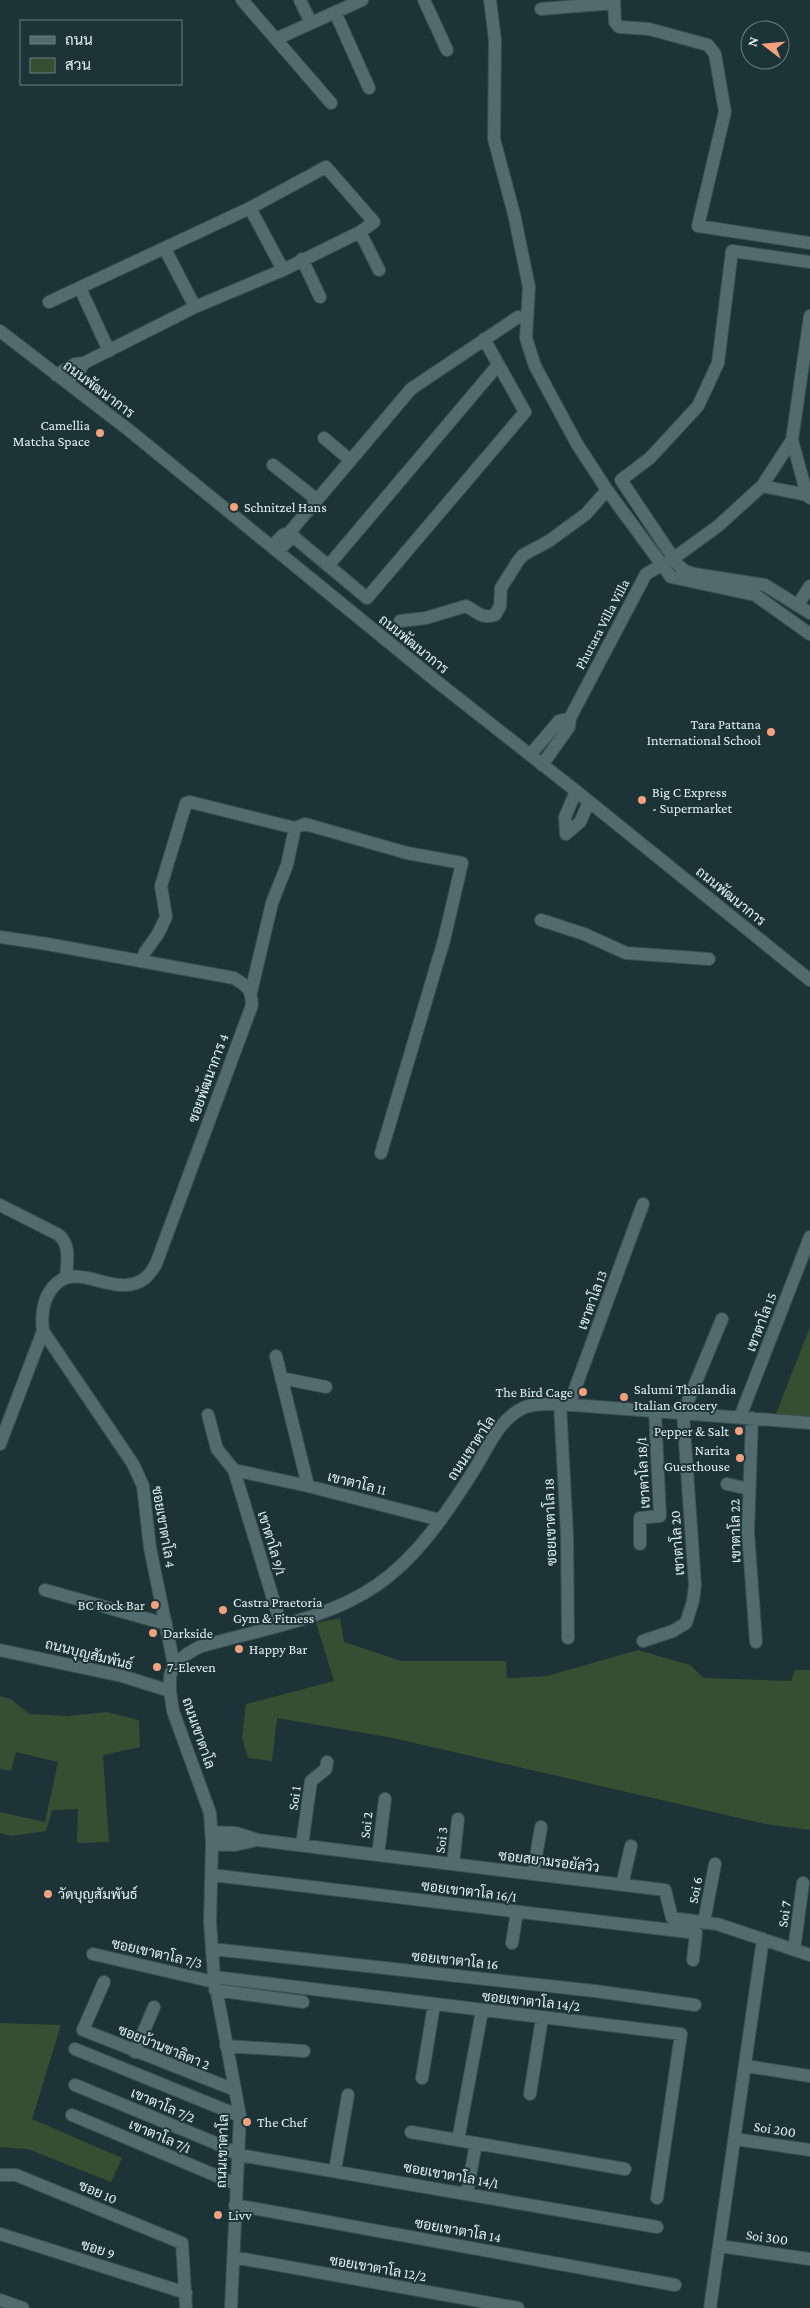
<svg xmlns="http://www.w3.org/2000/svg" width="810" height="2308" font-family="'Crimson Pro',Sarabun,serif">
<rect width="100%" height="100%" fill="#1c3437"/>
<path fill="#364e31" d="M810,1327V1419L775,1416Z
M340,1618L344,1642L401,1661H506L507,1678L547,1676L638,1650L690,1665L704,1678L791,1681L795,1670H810V1830L765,1824L393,1738L277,1718L272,1761L248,1758L242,1737L246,1704L334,1681L316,1623Z
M0,1696L11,1699L29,1714L68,1716L107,1712L139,1720L140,1747L103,1755L109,1842L77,1843L78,1809L52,1810L46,1831L11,1836L0,1833V1812L45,1822L58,1762L16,1752L11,1771L0,1769Z
M0,2023L61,2025L32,2119L122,2158L111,2182L28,2149L0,2147Z"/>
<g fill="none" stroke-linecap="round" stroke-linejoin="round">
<g stroke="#394f51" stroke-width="14">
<path id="minor" d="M242,0L331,103
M300,0L311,23
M424,0L447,50
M490,0L495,40L494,139L514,214L529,287L526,338L535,366L577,444L607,490L671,577L755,595L810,634
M614,0L615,22L619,27L649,29L708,45L715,54L725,112L698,226L810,243
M541,9L614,3
M335,12L369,88
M276,39L362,0
M250,208L283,270
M360,232L379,270
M165,249L195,307
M302,259L320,297
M810,262L732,251L718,363L698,406L650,458L621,480L678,565L685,571L694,574L765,585L810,613
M80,288L109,351
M49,302L250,208L326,167L374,222L360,232L283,270L195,307L84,363
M0,331L130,431L435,680L576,791L810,980
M484,339L525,412L367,598L289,533L411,389L518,317
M56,375L75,364L84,363L78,373L65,381
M324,438L350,460
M792,440L807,495L810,498
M273,465L316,499
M762,486L807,495
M272,546L283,535L289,533L288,541L278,551
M328,566L498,365
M798,605L810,586
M400,621L426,618L466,606C477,612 482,619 495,615L500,606L501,588L518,561L523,555L549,541L586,514L607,490
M530,755L559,721L570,718
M542,765L569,727L570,718L646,574L674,558L718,526L762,486L792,440L810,316
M566,834L565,817L576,791
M566,834L580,822L589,802
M541,920L584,934L626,953L709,959
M0,937L47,944L234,978C248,987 251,988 252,1005L156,1264C153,1269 149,1276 144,1279C114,1300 77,1258 53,1287C42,1300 41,1315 43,1331L0,1444
M142,961L145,952L158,934L166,917L161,886L186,803L190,802L295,828
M251,992L272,903L287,865L295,828L305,824L407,853L462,863L444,940L381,1153
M0,1205L59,1235C71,1246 67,1262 66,1277
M43,1331L133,1464L143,1486L150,1548L174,1665
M276,1356L308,1486
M281,1378L326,1387
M560,1404L567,1534L568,1638
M569,1405L643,1204
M208,1415L217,1449L234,1470L308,1486L440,1520
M740,1417L810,1237
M752,1418L748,1532L756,1642
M234,1470L281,1625
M727,1484L749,1489
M640,1544V1518L660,1516L655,1412
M45,1590L166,1624
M643,1641L673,1631L686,1623L693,1601L695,1585L683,1413L722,1319
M0,1650L122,1676L170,1691
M211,1832L236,1833L258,1840L378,1855L665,1890L672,1918L717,1924L810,1955
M212,1844L235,1845L256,1840
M302,1845L311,1781L326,1769L327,1762
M378,1855L385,1799
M453,1864L458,1819
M533,1874L541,1827
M212,1875L696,1933L693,1960
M622,1885L631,1846
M704,1922L715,1864
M512,1943L517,1912
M212,1949L595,1991L695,2005
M794,1950L803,1883
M93,1954L214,1982
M214,1977L681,2034L657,2198
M104,1982L83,2030L235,2090
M215,1990L303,2002
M226,2046L304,2051
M75,2049L240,2116
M135,2052L154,2007
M746,2066L810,2076
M422,2078L434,2005
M75,2085L213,2142L239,2155L657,2227
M530,2094L542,2018
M72,2115L236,2184
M411,2132L625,2169
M735,2139L810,2150
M458,2140L482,2011
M335,2170L348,2095
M0,2175H16L182,2243L186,2308
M467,2193L476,2143
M235,2205L675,2285
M0,2234L186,2293
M719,2246L810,2259
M233,2257L518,2308
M0,2300L23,2308
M231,2308L240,2116L214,1977L210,1922L212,1844L210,1813L173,1711L170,1691V1676L174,1665L187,1654L199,1647C259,1629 325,1621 377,1585C418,1557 448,1511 474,1470C488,1448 498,1420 523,1408C534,1403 548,1404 560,1404L810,1423
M710,2308L763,1939"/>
</g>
<use href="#minor" stroke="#516b6e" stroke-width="12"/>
</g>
<g fill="#f1a17d" stroke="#1c3437" stroke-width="2">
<circle cx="100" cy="433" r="5"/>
<circle cx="234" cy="507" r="5"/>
<circle cx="771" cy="732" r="5"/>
<circle cx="642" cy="800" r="5"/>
<circle cx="583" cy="1392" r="5"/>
<circle cx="624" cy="1397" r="5"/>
<circle cx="739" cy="1431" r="5"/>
<circle cx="740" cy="1458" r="5"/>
<circle cx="155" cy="1605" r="5"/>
<circle cx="223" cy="1610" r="5"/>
<circle cx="153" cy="1633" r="5"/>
<circle cx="239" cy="1649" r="5"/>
<circle cx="157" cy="1667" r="5"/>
<circle cx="48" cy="1894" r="5"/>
<circle cx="247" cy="2122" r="5"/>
<circle cx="218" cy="2215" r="5"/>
</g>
<g text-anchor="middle" stroke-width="4" stroke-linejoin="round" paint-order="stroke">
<g font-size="14" fill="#e2f0f2" stroke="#1c3437">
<text transform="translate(99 389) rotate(37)" y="5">ถนนพัฒนาการ</text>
<text transform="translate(602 624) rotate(-62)" y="5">Phutara Villa Villa</text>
<text transform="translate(414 644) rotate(39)" y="5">ถนนพัฒนาการ</text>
<text transform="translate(731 896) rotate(39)" y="5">ถนนพัฒนาการ</text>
<text transform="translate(208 1078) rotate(-70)" y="5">ซอยพัฒนาการ 4</text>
<text transform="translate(592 1300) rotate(-70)" y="5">เขาตาโล 13</text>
<text transform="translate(761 1322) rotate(-69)" y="5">เขาตาโล 15</text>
<text transform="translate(471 1448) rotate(-56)" y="5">ถนนเขาตาโล</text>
<text transform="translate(643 1473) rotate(-93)" y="5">เขาตาโล 18/1</text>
<text transform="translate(357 1483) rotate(14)" y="5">เขาตาโล 11</text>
<text transform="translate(550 1522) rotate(-92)" y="5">ซอยเขาตาโล 18</text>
<text transform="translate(164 1527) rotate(80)" y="5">ซอยเขาตาโล 4</text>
<text transform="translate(735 1531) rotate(-91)" y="5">เขาตาโล 22</text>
<text transform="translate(272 1543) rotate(73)" y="5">เขาตาโล 9/1</text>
<text transform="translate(677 1543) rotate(-94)" y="5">เขาตาโล 20</text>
<text transform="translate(89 1654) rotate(14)" y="5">ถนนบุญสัมพันธ์</text>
<text transform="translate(199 1733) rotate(71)" y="5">ถนนเขาตาโล</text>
<text transform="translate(294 1798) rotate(-82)" y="5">Soi 1</text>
<text transform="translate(366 1825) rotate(-83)" y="5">Soi 2</text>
<text transform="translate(441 1840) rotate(-83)" y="5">Soi 3</text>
<text transform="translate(549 1861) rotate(7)" y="5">ซอยสยามรอยัลวิว</text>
<text transform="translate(695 1890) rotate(-79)" y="5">Soi 6</text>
<text transform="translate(469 1891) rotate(7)" y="5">ซอยเขาตาโล 16/1</text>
<text transform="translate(784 1914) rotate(-82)" y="5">Soi 7</text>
<text transform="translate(157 1953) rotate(13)" y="5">ซอยเขาตาโล 7/3</text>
<text transform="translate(455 1960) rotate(6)" y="5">ซอยเขาตาโล 16</text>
<text transform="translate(531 2001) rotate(6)" y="5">ซอยเขาตาโล 14/2</text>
<text transform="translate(164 2047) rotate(22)" y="5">ซอยบ้านชาลิตา 2</text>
<text transform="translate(163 2105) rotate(23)" y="5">เขาตาโล 7/2</text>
<text transform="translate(775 2129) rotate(9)" y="5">Soi 200</text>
<text transform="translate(160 2136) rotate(23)" y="5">เขาตาโล 7/1</text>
<text transform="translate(222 2151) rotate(-88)" y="5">ถนนเขาตาโล</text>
<text transform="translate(451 2175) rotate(10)" y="5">ซอยเขาตาโล 14/1</text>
<text transform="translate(98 2192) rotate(23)" y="5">ซอย 10</text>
<text transform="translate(458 2230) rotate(10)" y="5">ซอยเขาตาโล 14</text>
<text transform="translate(767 2237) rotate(8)" y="5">Soi 300</text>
<text transform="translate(98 2249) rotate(18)" y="5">ซอย 9</text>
<text transform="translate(378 2268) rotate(10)" y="5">ซอยเขาตาโล 12/2</text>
</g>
<g font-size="14" fill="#e2f0f2" stroke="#1c3437" text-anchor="start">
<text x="90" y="430" text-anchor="end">Camellia<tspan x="90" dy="16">Matcha Space</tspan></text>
<text x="244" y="512">Schnitzel Hans</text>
<text x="761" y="729" text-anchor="end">Tara Pattana<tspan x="761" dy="16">International School</tspan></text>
<text x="652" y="797">Big C Express<tspan x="652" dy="16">- Supermarket</tspan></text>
<text x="634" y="1394">Salumi Thailandia<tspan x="634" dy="16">Italian Grocery</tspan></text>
<text x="573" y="1397" text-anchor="end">The Bird Cage</text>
<text x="729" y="1436" text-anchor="end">Pepper &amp; Salt</text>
<text x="730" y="1455" text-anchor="end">Narita<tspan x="730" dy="16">Guesthouse</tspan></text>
<text x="233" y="1607">Castra Praetoria<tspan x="233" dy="16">Gym &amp; Fitness</tspan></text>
<text x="145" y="1610" text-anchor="end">BC Rock Bar</text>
<text x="163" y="1638">Darkside</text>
<text x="249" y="1654">Happy Bar</text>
<text x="167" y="1672">7-Eleven</text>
<text x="58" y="1899">วัดบุญสัมพันธ์</text>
<text x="257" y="2127">The Chef</text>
<text x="228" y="2220">Livv</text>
</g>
</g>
<rect x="20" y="20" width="162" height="65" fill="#1c3437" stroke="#6b7f82"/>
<rect x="30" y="36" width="25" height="8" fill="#516b6e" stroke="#6b7f82"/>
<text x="65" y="45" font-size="15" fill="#e2f0f2">ถนน</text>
<rect x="30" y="58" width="25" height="15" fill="#364e31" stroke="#6b7f82"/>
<text x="65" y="70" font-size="15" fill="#e2f0f2">สวน</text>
<g transform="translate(765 45) rotate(286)"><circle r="24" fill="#1c3437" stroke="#6b7f82"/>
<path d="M0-4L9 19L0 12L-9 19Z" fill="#f1a17d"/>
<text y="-8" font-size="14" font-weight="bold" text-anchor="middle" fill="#e2f0f2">N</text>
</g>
</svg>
